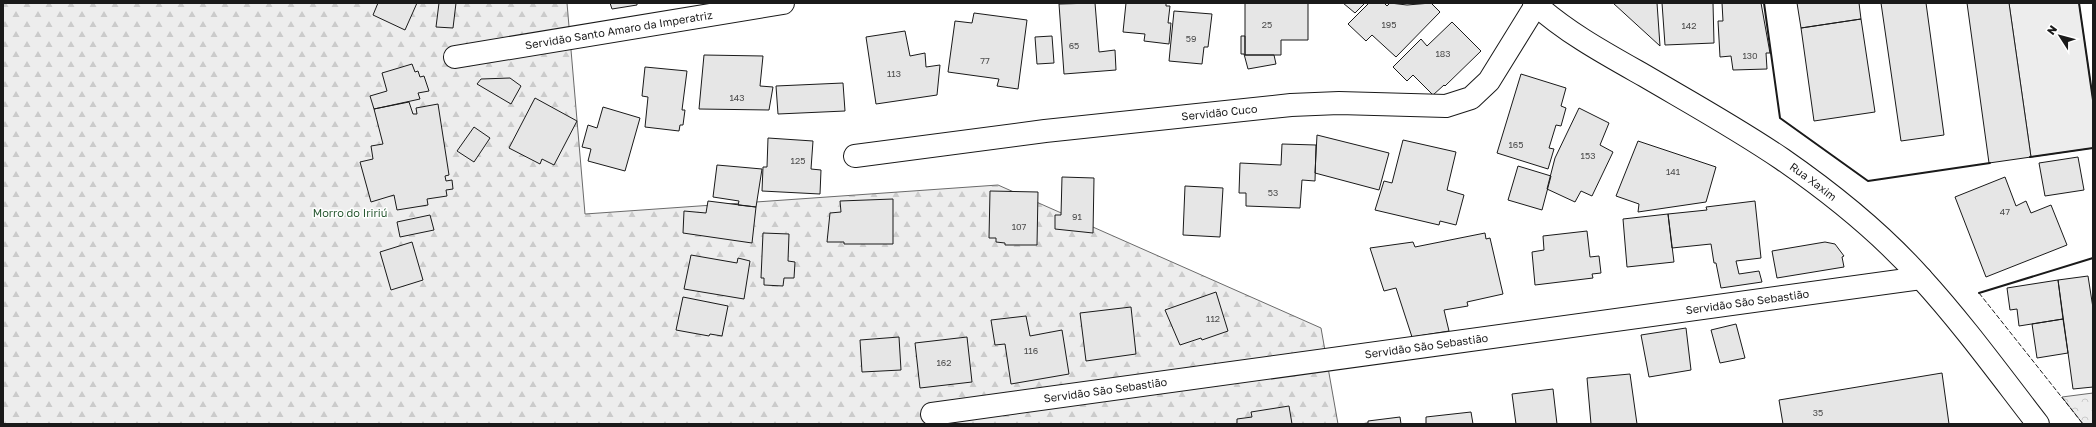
<svg xmlns="http://www.w3.org/2000/svg" width="2096" height="427" font-family="'Golos Text',sans-serif">
<defs>
<pattern id="forest-firs" width="22" height="20" patternUnits="userSpaceOnUse"><rect width="22" height="20" fill="#ededed"/><path d="M5 1l3.5 6h-7zM16 11l3.5 6h-7z" fill="#cbcbcb"/></pattern>
<pattern id="park-crowns" width="20" height="18" patternUnits="userSpaceOnUse"><rect width="20" height="18" fill="#ededed"/><path d="M2 6a3 3 0 1 1 6 0M12 15a3 3 0 1 1 6 0" fill="none" stroke="#cbcbcb"/></pattern>
</defs>
<rect width="100%" height="100%" fill="#fff"/>
<path fill="#ededed" stroke="#6a6a6a" d="M2009,3H2079L2093,100V148L2031,157Z"/>
<path fill="url(#forest-firs)" stroke="#6a6a6a" d="M3,3H567L585,214L998,185L1321,328L1338,424H3Z"/>
<path fill="url(#park-crowns)" stroke="#6a6a6a" d="M2093,393V424H2083L2062,397Z"/>
<path fill="#e6e6e6" stroke="#1a1a1a" d="M378,3H417L405,30L373,15Z
M439,3H456L453,28L436,27Z
M610,3H637V5L612,9Z
M1095,3L1099,52L1115,50L1116,70L1064,74L1059,4Z
M1126,3H1166V6H1170L1168,23H1171L1169,44L1144,41L1145,34L1123,32Z
M1245,3H1308V40H1281V55H1245Z
M1343,3H1365L1355,13Z
M1369,3H1384L1387,6L1390,3L1407,5L1431,3L1440,12L1396,57L1372,35L1366,41L1348,24Z
M1613,3H1657L1660,46Z
M1662,3H1713L1714,43L1665,45Z
M1722,3H1761L1770,53H1766L1767,69L1733,70L1731,56L1720,57L1718,21H1723Z
M1797,3H1859L1861,19L1801,28Z
M1881,3H1926L1944,135L1901,141Z
M1967,3H2009L2031,157L1989,163Z
M1174,11L1212,14L1208,47H1204L1202,64L1169,61Z
M974,13L1027,20L1018,89L997,86L999,79L948,72L955,21L972,23Z
M1861,19L1875,112L1814,121L1801,28Z
M1452,22L1481,51L1445,86L1444,85L1433,95L1413,75L1407,81L1393,67L1421,39L1427,46Z
M905,31L910,56L925,53L926,67L940,65L937,95L876,104L866,37Z
M1052,36L1054,63L1037,64L1035,37Z
M1241,36H1245V55H1274L1276,64L1248,69L1244,54H1241Z
M704,55L763,56L760,86L773,87L769,110L699,109Z
M412,64L415,72L418,71L420,77L424,76L429,91L418,93L420,99L374,109L370,96L387,91L382,73Z
M645,67L687,71L682,110H685L683,125H680L679,131L645,127L648,97L642,96Z
M1521,74L1566,88L1561,106L1566,108L1561,126L1556,125L1549,148L1554,149L1548,169L1497,153Z
M510,78L521,86L511,104L477,84L481,79Z
M843,83L845,111L778,114L776,86Z
M535,98L577,121L554,165L542,159L540,164L509,148Z
M409,102L413,114H417L416,108L438,104L449,175L445,176L446,181L452,180L453,189L446,190L447,196L427,199L428,205L397,210L394,195L371,202L360,162L373,159L371,146L383,144L374,109Z
M603,107L640,118L625,171L588,161L591,149L582,147L588,125L597,128Z
M1579,108L1609,123L1600,145L1613,152L1592,196L1581,191L1575,202L1547,189L1555,158Z
M474,127L490,138L474,162L457,151Z
M1317,135L1389,153L1379,190L1315,173Z
M768,138L813,141L811,169L821,170L820,194L762,191L763,167H767Z
M1403,140L1456,152L1447,190L1464,195L1456,225L1440,221L1439,225L1375,210L1384,181L1392,183Z
M1638,141L1716,167L1706,202L1638,212L1639,204L1616,196Z
M1282,144L1316,145L1315,181L1302,180L1300,208L1246,206V193H1239L1240,163L1281,165Z
M2078,157L2084,190L2045,196L2039,163Z
M717,165L762,169L756,207L738,205L739,201L713,197Z
M1518,166L1551,176L1542,210L1508,200Z
M1062,177L1094,178L1093,233L1055,229V215H1061Z
M2005,177L2016,206L2026,201L2031,213L2051,205L2067,245L1986,277L1955,197Z
M1185,186L1223,188L1220,237L1183,235Z
M990,191L1038,192L1037,245H1005V243L996,242V238H989Z
M893,199V244H844V242H827L830,213L841,212L840,201Z
M708,201L756,207L752,243L683,233L684,211L706,213Z
M1755,201L1761,258L1736,261L1739,274L1759,271L1762,282L1721,288L1716,263H1714L1711,244L1672,248L1668,214L1707,210L1706,207Z
M1668,214L1674,262L1627,267L1623,219Z
M430,215L434,230L400,237L397,222Z
M1587,231L1590,257L1599,256L1601,273L1592,274L1593,278L1535,285L1532,252L1544,250L1543,236Z
M763,233L789,234L788,261L795,262L794,278H784L783,286L764,285V278H761Z
M1485,233L1486,239L1490,238L1503,294L1467,302L1468,306L1444,310L1449,331L1412,337L1396,288L1384,291L1370,248L1413,242L1415,247Z
M412,242L423,280L391,290L380,252Z
M1825,242L1835,244L1844,256L1842,257L1844,267L1777,278L1772,251Z
M691,255L737,263L738,258L750,261L744,299L684,289Z
M2088,276L2093,308V387L2073,389L2058,280Z
M2058,280L2063,319L2019,326L2017,309L2010,310L2007,288Z
M1216,292L1228,331L1202,340L1201,338L1180,345L1165,310Z
M683,297L728,306L722,336L710,334L709,336L676,330Z
M1131,307L1136,354L1086,361L1080,313Z
M1026,316L1030,336L1062,330L1069,374L1011,384L1005,344L995,345L991,320Z
M2063,319L2068,353L2037,358L2032,324Z
M1736,324L1745,358L1720,363L1711,330Z
M1686,328L1691,370L1649,377L1641,335Z
M899,337L901,370L862,372L860,340Z
M967,337L972,382L920,388L915,343Z
M1942,373L1949,424H1783L1779,400Z
M1630,374L1637,424H1591L1587,378Z
M1553,389L1557,424H1516L1512,394Z
M1289,406L1292,424H1237V419L1252,417L1251,412Z
M1471,412L1473,424H1426V417Z
M1400,417L1401,424H1360L1368,423V421Z"/>
<g fill="none" stroke-linecap="round" stroke-linejoin="round">
<g stroke="#1a1a1a" stroke-width="24">
<g id="minor">
<path id="s1" d="M455,57L783,3"/>
<path id="s2" d="M855,156L1045,131L1291,105L1339,103L1446,106L1471,98L1489,81L1536,5"/>
<path id="s3" d="M932,414L1921,278"/>
</g>
</g>
<g stroke="#1a1a1a" stroke-width="24">
<g id="tertiary">
<path id="s4" d="M1534,3C1567,33 1606,54 1645,76C1691,103 1738,129 1782,159C1831,193 1881,233 1921,278C1963,324 2000,375 2038,424"/>
</g>
</g>
<use href="#minor" stroke="#fff" stroke-width="22"/>
<use href="#tertiary" stroke="#fff" stroke-width="22"/>
<path stroke="#1a1a1a" stroke-width="1" stroke-dasharray="5 2" stroke-linecap="butt" d="M1979,293L2083,424"/>
<path stroke="#1a1a1a" stroke-width="2" d="M1764,3L1780,118L1868,181L1990,163
M2079,3L2093,100
M2030,157L2093,148
M1979,293L2093,258"/>
</g>
<g text-anchor="middle" stroke-width="3" stroke-linejoin="round" paint-order="stroke">
<g font-size="9" fill="#4d4d4d">
<text x="1267" y="28">25</text>
<text x="1389" y="28">195</text>
<text x="1689" y="29">142</text>
<text x="1191" y="42">59</text>
<text x="1074" y="49">65</text>
<text x="1443" y="57">183</text>
<text x="1750" y="59">130</text>
<text x="985" y="64">77</text>
<text x="894" y="77">113</text>
<text x="737" y="101">143</text>
<text x="1516" y="148">165</text>
<text x="1588" y="159">153</text>
<text x="798" y="164">125</text>
<text x="1673" y="175">141</text>
<text x="1273" y="196">53</text>
<text x="2005" y="215">47</text>
<text x="1077" y="220">91</text>
<text x="1019" y="230">107</text>
<text x="1213" y="322">112</text>
<text x="1031" y="354">116</text>
<text x="944" y="366">162</text>
<text x="1818" y="416">35</text>
</g>
<g font-size="11" fill="#1a1a1a" stroke="#fff">
<text dy="4" stroke="none"><textPath href="#s1" startOffset="166">Servidão Santo Amaro da Imperatriz</textPath></text>
<text dy="4" stroke="none"><textPath href="#s2" startOffset="367">Servidão Cuco</textPath></text>
<text dy="4" stroke="none"><textPath href="#s4" startOffset="332">Rua Xaxim</textPath></text>
<text dy="4" stroke="none"><textPath href="#s3" startOffset="823">Servidão São Sebastião</textPath></text>
<text dy="4" stroke="none"><textPath href="#s3" startOffset="499">Servidão São Sebastião</textPath></text>
<text dy="4" stroke="none"><textPath href="#s3" startOffset="175">Servidão São Sebastião</textPath></text>
</g>
<g font-size="11" fill="#2b5a34" stroke="#fff">
<text x="350" y="217">Morro do Iririú</text>
</g>
</g>
<rect width="2096" height="427" fill="none" stroke="#1a1a1a" stroke-width="8"/>
<g transform="translate(2060 36) rotate(306)" stroke="#ffffff" stroke-width="3" paint-order="stroke">
<path d="M0-3L7 15L0 10L-7 15Z" fill="#1a1a1a"/>
<text y="-6" font-size="11" font-weight="bold" text-anchor="middle" fill="#1a1a1a">N</text>
</g>
</svg>
